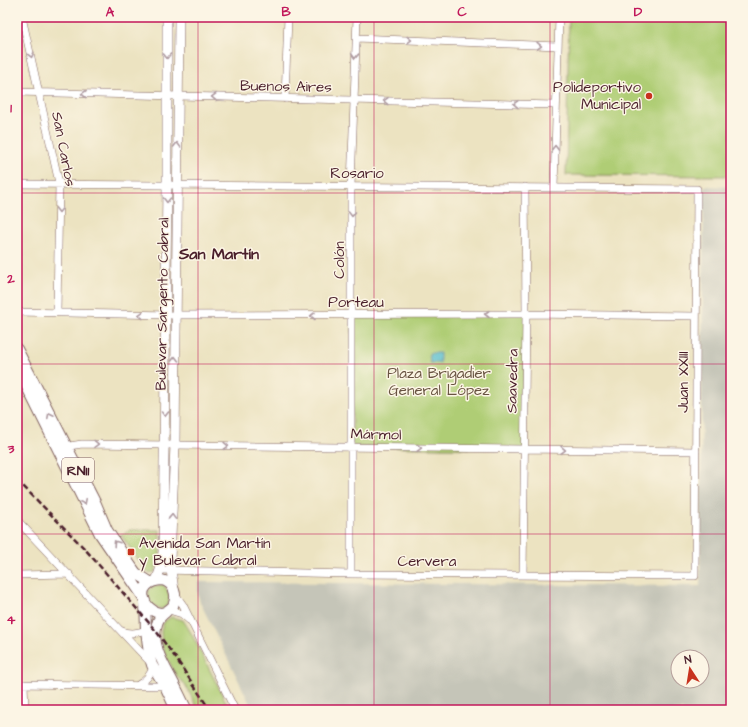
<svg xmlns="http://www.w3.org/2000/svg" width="748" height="727" font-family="'Architects Daughter',sans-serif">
<rect width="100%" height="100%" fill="#fcf5e5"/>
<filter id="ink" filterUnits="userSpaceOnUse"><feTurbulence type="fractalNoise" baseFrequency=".025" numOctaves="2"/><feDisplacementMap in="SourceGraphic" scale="8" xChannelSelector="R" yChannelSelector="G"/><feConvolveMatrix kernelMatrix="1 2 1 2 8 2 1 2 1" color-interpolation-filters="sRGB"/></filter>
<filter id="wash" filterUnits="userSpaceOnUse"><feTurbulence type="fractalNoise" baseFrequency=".012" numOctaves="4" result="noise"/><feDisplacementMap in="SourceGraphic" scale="16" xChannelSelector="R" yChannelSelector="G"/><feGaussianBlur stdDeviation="0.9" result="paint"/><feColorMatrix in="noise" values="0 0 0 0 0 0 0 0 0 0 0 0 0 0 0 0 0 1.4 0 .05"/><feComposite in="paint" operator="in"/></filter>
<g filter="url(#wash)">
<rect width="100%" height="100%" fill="#ece3c1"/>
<path fill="#c5c5b8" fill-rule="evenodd" d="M704,186L731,187V710H253L200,602L198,594V582L700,586ZM678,657H702V681H678Z"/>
<path fill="#afcd74" stroke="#7c7650" d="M569,17H731V176L566,175Z
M526,314L524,449L352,447V316Z
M130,530H160V555L155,572L150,573L146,571L121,535Z
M162,584C169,590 171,596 168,605L162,609C151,606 149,601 148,591L151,588Z
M171,617L183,620L190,631L230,710H198L185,684L178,678L166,656L162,646L161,631L164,622Z"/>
<path fill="#51bccc" stroke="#4e6e7c" d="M429,353H440V363H430Z"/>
</g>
<g filter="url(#ink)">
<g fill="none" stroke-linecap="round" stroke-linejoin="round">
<g stroke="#836460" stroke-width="8">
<path id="minor" d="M22,17L59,183L57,313
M356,38L558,46
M17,92L555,105
M285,99L288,17
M17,184L697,189L695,576L351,574L160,570
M554,187L559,17
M17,312L170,315L526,314L696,316
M63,447L82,444L696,451
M17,520C62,567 106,616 151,663
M351,574V186L357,17
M17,575L69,574
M523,575L526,314L525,187
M176,595L183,605L235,710
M169,610L182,614L189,620
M120,630C129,635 136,633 146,630
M17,684L165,686
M24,684L25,710
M138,685C146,680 150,676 153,667"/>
</g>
<g stroke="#836460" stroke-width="10">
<path id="secondary" d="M156,581L160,570L163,552L167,184V17
M174,590L171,570L170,560L175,445L179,17"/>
</g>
<g stroke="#836460" stroke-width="12">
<path id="primary" d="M17,349L96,504L107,530L127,560L136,573L150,582
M17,367L100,534L144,598
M162,580C174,583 178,595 173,606C169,610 165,613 160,613C143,611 132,582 162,580Z
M145,601L146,630L149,654L152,665L165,686L176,710
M166,612C162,615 158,619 157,624C150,644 164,665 173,682C178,691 182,701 187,710"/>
</g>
<use href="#minor" stroke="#fff" stroke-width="7"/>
<use href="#secondary" stroke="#fff" stroke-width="9"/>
<use href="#primary" stroke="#fff" stroke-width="10"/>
<path stroke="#4a1f2b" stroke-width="2.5" stroke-dasharray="6 3" stroke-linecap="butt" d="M17,480L85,549L156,631L175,657L210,710"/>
</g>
<defs><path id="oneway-chevron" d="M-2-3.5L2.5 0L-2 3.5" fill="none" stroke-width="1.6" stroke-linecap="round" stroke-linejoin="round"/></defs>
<g stroke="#ae9aa0">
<use href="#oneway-chevron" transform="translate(409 40) rotate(2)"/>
<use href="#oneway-chevron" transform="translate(539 46) rotate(2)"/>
<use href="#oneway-chevron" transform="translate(31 55) rotate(77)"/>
<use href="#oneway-chevron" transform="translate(167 56) rotate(90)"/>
<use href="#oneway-chevron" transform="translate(355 56) rotate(92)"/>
<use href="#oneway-chevron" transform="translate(84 94) rotate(-178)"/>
<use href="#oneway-chevron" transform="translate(214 97) rotate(-179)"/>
<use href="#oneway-chevron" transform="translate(386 101) rotate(-179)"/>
<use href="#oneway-chevron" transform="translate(516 104) rotate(-179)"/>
<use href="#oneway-chevron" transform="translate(177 145) rotate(-90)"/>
<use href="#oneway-chevron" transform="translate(555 148) rotate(-89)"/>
<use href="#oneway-chevron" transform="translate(167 200) rotate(91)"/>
<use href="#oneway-chevron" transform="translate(59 210) rotate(91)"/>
<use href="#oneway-chevron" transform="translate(352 214) rotate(90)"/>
<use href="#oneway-chevron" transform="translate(487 314) rotate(180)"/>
<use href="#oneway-chevron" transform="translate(141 315) rotate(-179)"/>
<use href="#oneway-chevron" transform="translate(313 316) rotate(-180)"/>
<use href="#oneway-chevron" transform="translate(175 359) rotate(-90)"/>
<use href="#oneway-chevron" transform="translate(165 414) rotate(90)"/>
<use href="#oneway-chevron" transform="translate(50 415) rotate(-117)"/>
<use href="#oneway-chevron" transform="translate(96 444) rotate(1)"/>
<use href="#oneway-chevron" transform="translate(226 446) rotate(1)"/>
<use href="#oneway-chevron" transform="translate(419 448) rotate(1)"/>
<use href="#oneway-chevron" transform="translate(563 450) rotate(1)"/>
<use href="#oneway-chevron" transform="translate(84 502) rotate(64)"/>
<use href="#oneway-chevron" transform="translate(172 517) rotate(-88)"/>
<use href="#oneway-chevron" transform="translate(116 543) rotate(-123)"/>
</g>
</g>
<path fill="none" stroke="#c2185b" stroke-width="1" stroke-opacity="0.55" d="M198,17V710M374,17V710M550,17V710M17,193H731M17,364H731M17,534H731"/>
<g fill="#c8321e" stroke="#fcf5e5" stroke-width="1.5">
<circle cx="649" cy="96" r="4"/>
<rect x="127" y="548" width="8" height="8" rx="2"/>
</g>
<g text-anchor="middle" stroke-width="3" stroke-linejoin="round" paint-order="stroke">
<rect fill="#fcf5e5" stroke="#7f5f63" stroke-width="1" x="62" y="458" width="32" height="24" rx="3"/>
<g font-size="14" font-weight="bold" fill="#4a1f2b">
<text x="78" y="475">RN11</text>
</g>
<g font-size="15" fill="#4a1f2b" stroke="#fcf5e5">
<text transform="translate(286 86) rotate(1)" y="5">Buenos Aires</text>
<text transform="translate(64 149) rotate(79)" y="5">San Carlos</text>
<text x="357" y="178">Rosario</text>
<text transform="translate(339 260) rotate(-90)" y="5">Colón</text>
<text x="356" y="307">Porteau</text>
<text transform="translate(162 304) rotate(-89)" y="5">Bulevar Sargento Cabral</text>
<text transform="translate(512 381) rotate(-89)" y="5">Saavedra</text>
<text transform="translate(683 382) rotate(-90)" y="5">Juan XXIII</text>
<text transform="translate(376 434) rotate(1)" y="5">Mármol</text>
<text x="427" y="566">Cervera</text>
</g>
<g font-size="15" fill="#4a1f2b" stroke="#fcf5e5" text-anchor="end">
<text x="641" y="92">Polideportivo<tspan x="641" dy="17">Municipal</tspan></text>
<text x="139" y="548" text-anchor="start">Avenida San Martín<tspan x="139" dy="17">y Bulevar Cabral</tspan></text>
</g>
<g font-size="15" fill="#685341" stroke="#fcf5e5">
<text x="439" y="378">Plaza Brigadier<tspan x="439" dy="17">General López</tspan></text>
</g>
<g font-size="16" font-weight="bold" fill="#4a1f2b" stroke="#fcf5e5">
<text x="219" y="259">San Martín</text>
</g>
</g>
<rect width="748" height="727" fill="none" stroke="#fcf5e5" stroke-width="44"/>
<g transform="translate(690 669) rotate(348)"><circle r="19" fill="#fcf5e5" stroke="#b59f9b"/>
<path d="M0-3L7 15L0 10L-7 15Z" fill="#c8321e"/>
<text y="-6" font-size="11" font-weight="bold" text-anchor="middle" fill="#4a1f2b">N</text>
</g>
<rect x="22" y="22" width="704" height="683" fill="none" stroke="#c2185b" stroke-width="1.5"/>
<g font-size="13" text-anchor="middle" font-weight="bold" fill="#c2185b">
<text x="110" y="16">A</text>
<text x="286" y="16">B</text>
<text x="462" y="16">C</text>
<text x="638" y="16">D</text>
<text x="11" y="112">1</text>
<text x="11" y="283">2</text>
<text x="11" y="453">3</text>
<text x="11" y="624">4</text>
</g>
</svg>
